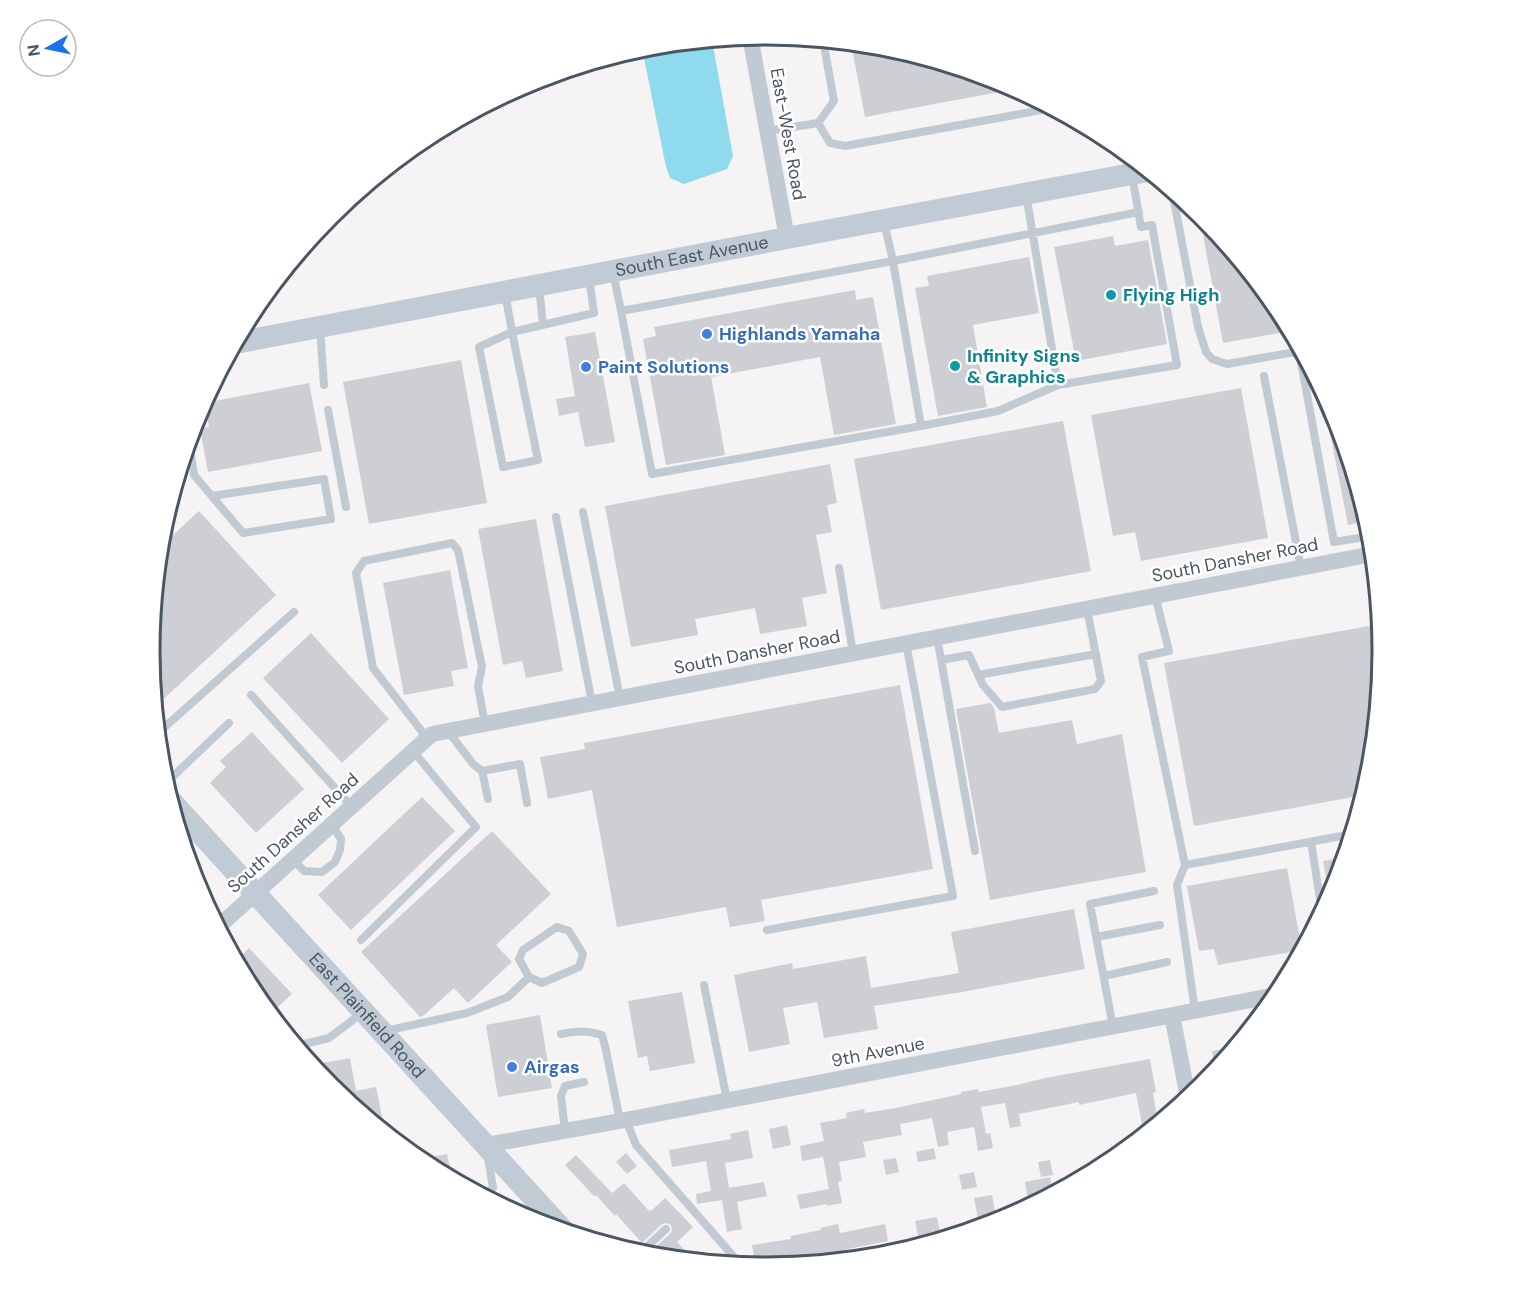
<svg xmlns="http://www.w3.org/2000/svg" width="1532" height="1302" font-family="'DM Sans',sans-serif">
<rect width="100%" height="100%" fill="#f5f3f3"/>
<path fill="#90daee" d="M712,40L733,156L727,169L684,184L670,178L666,167L642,48Z"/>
<path fill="#cdcfd5" d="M851,43L887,46L1002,82L1015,89L865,117Z
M1199,213L1279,309L1291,331L1223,343Z
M1113,236L1115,246L1148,240L1167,344L1076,361L1054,247Z
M1029,257L1039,313L973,325L987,407L938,416L915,288L929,286L927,276Z
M855,290L856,300L873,297L896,424L834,435L820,357L711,377L725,455L666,465L643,339L656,336L654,327Z
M595,332L615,442L585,447L578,412L559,416L556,399L575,396L565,337Z
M461,360L487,503L369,524L343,382Z
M309,383L322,451L208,472L200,429L209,427L204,403Z
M1241,388L1268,538L1141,561L1135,532L1113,536L1091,415Z
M1331,406L1336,415L1368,521L1348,525L1325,407Z
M1063,421L1091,571L881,610L854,459Z
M830,464L837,503L827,505L832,532L816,535L827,593L802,598L807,626L760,634L755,608L695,619L698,635L631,647L605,506Z
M199,511L276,595L155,707L150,651L160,547Z
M536,519L563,671L526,678L522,661L503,665L478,529Z
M450,570L468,668L451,671L454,686L404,695L383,583Z
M1380,624L1382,651L1371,772L1364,795L1194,826L1164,663Z
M311,633L389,719L342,763L263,678Z
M900,685L933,869L761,900L765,921L730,927L726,907L617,927L592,790L548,799L540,757L585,749L584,743Z
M990,703L994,708L999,733L1072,720L1077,744L1122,734L1146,872L990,900L956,709Z
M252,732L304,789L256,833L210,783L226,767L220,761Z
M422,797L455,831L351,930L318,895Z
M492,831L551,894L496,945L512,962L468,1003L454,988L423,1016L420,1017L361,952Z
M1345,857L1335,887L1330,898L1323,861Z
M1287,868L1302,950L1218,965L1214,949L1199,951L1187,886Z
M1074,909L1085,969L962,992L874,1006L878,1029L824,1038L817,1002L783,1008L790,1044L749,1052L734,975L792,963L793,969L866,956L871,988L959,973L951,932Z
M249,948L292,994L270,1014L253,993L236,961Z
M682,992L695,1063L650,1071L647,1056L638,1058L628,1001Z
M540,1015L552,1088L498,1097L486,1025Z
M1234,1048L1218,1068L1215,1071L1212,1051Z
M350,1058L356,1091L376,1087L385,1132L330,1087L312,1065Z
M1150,1059L1156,1092L1153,1093L1158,1123L1144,1135L1136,1093L1079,1105V1102L1019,1114L1021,1126L1010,1128L1005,1103L981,1107L986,1134L990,1133L993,1148L978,1151L974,1127L947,1132L949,1145L938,1147L932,1118L900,1124L902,1135L863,1142L866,1157L839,1162L842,1181L838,1182L842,1203L827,1206V1204L800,1209L797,1195L829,1189L823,1157L802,1161L800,1146L824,1141L820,1123L847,1118L846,1113L864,1109L865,1113L896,1108L961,1094V1092L978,1089L979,1092L1017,1085L1045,1078Z
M787,1125L791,1145L773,1149L769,1129Z
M748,1130L753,1158L725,1163L729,1188L764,1182L767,1196L737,1202L742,1229L727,1232L722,1200L697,1204L696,1194L711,1191L706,1161L672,1167L669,1150L731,1139L730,1134Z
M934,1148L936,1159L918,1162L916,1152Z
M626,1153L637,1166L627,1174L616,1162Z
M447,1154L450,1167L435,1170L418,1159Z
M576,1155L612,1193L624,1183L649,1211L650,1209L651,1211L665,1198L693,1227L677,1242L694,1260L654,1256L650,1252L671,1233L672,1230L671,1225L667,1223L662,1224L642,1243L616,1214L615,1216L596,1195L594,1196L565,1165Z
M896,1158L899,1172L886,1175L883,1160Z
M1050,1160L1053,1175L1041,1177L1038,1162Z
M974,1172L977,1187L962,1190L959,1175Z
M1050,1177L1053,1193L1029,1206L1025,1182Z
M992,1195L997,1221L979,1224L974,1198Z
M937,1217L940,1232L918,1236L915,1221Z
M838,1224L840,1233L885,1224L888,1241L843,1250L844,1252L795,1261L794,1255L755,1261L752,1245L791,1239V1236L821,1230L820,1228Z"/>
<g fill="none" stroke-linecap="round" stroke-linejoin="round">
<path stroke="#c1cad2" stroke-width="8" d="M818,123L834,101L823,40
M768,131L818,123L830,143L845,146L1053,108
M1172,190L1198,327L1206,352L1212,359L1227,364L1301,351
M1026,194L1058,385
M884,222L893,261L1139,212
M613,272L621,311L893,261L921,426L652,474L621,311
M539,286L543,325
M505,292L512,332L594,313L589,277
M320,328L324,385
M512,332L538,460L503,467L479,347Z
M1299,351L1334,542L1371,536
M1264,376L1301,568
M328,410L346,507
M921,426L998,411L1058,385L1177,365L1152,225L1141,227L1132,175
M189,441L194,475L243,533L331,519L324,479L212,496
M583,512L620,698
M556,517L592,703
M839,568L853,653
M1155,595L1169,651L1142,657L1185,865L1352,834
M937,637L975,851
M941,660L969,655L983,685L1002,707L1095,689L1101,681L1087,609
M978,675L1096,654
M251,695L352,807
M448,731L473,764L482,771L520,764L527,803
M158,733L294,612
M427,738L373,668L356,573L364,561L452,543L458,550L482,667L478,686L485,724
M482,771L488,799
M165,784L229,723
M1311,842L1322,912
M293,859L304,871L322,872L335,862L340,850L341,839L332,825
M1185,865L1177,885L1195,1011
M557,927L569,931L583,954L579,967L542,983L529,977L519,959L523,950Z
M767,930L953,896L906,643
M1096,937L1160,925
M361,940L476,827L413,751
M1104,976L1167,962
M704,985L727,1100
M1113,1027L1090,904L1154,891
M385,1031L467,1013L508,997L529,977
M561,1034C577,1031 585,1030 602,1035L606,1050L620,1121
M296,1046L329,1038L362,1013
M626,1120L636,1145L741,1265
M565,1131L561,1096L565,1086L584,1082
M483,1195L493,1188L488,1157
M639,1254L666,1229"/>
<path stroke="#c1cad2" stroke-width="16" d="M750,36L787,238
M218,927L432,734L1373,554
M1172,1015L1188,1098
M486,1145L620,1121L1277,995"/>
<g stroke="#c1cbd6" stroke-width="22">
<path id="s1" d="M235,343L787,238L1148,171"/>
<path id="s2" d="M170,800L564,1231"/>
</g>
</g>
<g fill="#0f9aa8" stroke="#fff" stroke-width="2">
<circle cx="1111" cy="295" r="6"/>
<circle cx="955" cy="366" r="6"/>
</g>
<g fill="#3f7fe0" stroke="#fff" stroke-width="2">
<circle cx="707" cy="334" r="6"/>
<circle cx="586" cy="367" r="6"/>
<circle cx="512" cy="1067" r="6"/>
</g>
<g text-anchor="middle" stroke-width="5" stroke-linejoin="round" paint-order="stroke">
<g font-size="18" fill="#4a5661" stroke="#fff">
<text transform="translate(788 134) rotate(80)" y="6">East-West Road</text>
<text dy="6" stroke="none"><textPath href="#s1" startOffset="465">South East Avenue</textPath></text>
<text transform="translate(1235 560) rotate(-11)" y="6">South Dansher Road</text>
<text transform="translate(757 652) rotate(-11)" y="6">South Dansher Road</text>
<text transform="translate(293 833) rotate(-42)" y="6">South Dansher Road</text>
<text dy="6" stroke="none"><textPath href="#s2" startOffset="292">East Plainfield Road</textPath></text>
<text transform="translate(878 1052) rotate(-11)" y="6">9th Avenue</text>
</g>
<g font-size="18" font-weight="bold" fill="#0d838f" stroke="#fff" text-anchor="start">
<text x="1123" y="301">Flying High</text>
<text x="967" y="362">Infinity Signs<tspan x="967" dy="21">&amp; Graphics</tspan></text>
</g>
<g font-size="18" font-weight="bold" fill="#366cbe" stroke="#fff" text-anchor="start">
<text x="719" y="340">Highlands Yamaha</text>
<text x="598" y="373">Paint Solutions</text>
<text x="524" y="1073">Airgas</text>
</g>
</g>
<path d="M0 0H1532V1302H0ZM160 651a606 606 0 1 1 1212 0a606 606 0 1 1-1212 0Z" fill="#fff" fill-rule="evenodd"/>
<path fill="none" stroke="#4a5661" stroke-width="3" d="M160 651a606 606 0 1 1 1212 0a606 606 0 1 1-1212 0Z"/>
<g transform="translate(48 48) rotate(261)"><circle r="28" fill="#ffffff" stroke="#b7bbc0" stroke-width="1.5"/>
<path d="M0-4.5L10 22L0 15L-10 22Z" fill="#1a73e8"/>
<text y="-9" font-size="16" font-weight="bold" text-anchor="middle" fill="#4a5661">N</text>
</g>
</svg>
